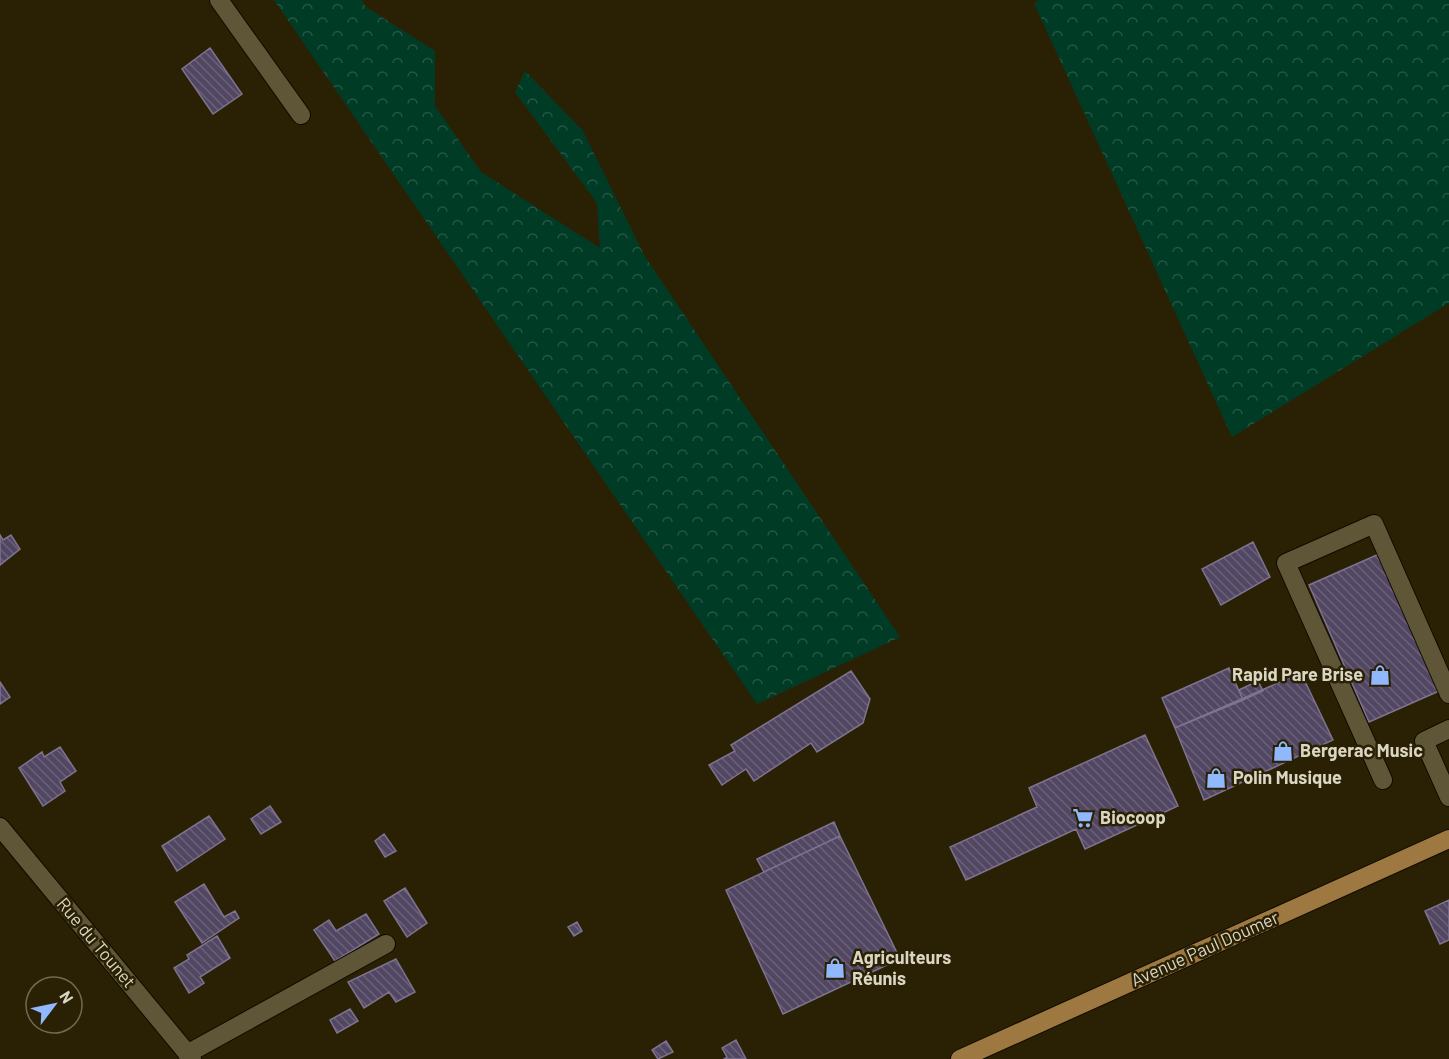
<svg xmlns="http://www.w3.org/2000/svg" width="1449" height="1059" font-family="Barlow,sans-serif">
<defs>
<pattern id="forest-crowns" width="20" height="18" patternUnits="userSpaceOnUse" patternTransform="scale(1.5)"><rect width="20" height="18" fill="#003b26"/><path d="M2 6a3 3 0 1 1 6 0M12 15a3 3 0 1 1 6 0" fill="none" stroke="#255644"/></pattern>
<pattern id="building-back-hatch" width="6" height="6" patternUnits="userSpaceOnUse" patternTransform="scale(1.5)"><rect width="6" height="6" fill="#524763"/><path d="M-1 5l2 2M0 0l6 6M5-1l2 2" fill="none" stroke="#6a6178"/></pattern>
</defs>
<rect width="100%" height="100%" fill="#2a2104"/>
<path fill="url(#forest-crowns)" d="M274,0H362L366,7L435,51V106L481,172L600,248L597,203L515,92L525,71L583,131L644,255L900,637L757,704Z
M1040,0H1449V303L1232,437L1034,3Z"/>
<path fill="url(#building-back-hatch)" stroke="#7e7390" stroke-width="1.5" d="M210,48L242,94L213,114L182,69Z
M0,535L3,540L11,535L20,549L0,565Z
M1253,542L1270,577L1221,605L1202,569Z
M1379,554L1439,691L1369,722L1309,585Z
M1229,668L1243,700L1175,728L1162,698Z
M851,671L870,699L863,723L817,752L811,743L754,781L746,769L722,785L709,765L735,751L731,745Z
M1301,673L1333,740L1204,800L1175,728Z
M1258,681L1263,691L1243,700L1239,690Z
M0,682L10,697L0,704Z
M1145,735L1178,806L1085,849L1076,829L966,880L950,847L1037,807L1029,788Z
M60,747L76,771L60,782L65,791L43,806L19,768L42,752L44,757Z
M270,806L281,822L261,834L251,819Z
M209,816L225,839L177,871L162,846Z
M834,822L840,836L764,872L757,859Z
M384,834L396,851L385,857L375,841Z
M840,836L900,959L783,1014L726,890Z
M204,884L224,917L235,911L239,918L202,943L175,902Z
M405,888L427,923L407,937L384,901Z
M1449,900V940L1440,944L1425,911Z
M366,914L379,934L335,961L314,930L329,920L336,931Z
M577,922L582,931L574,936L568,927Z
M217,936L230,958L200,977L204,983L189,993L174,968L189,959L187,955Z
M396,959L415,992L396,1002L389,992L364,1008L348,982Z
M350,1009L358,1021L337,1033L330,1020Z
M736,1040L746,1059H724L727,1057L722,1048Z
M666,1041L673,1052L658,1059L652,1050Z"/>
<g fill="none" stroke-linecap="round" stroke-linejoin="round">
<g stroke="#110a00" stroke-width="20">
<path id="minor" d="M219,0L301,115
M1449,729L1424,741L1449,797
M1383,780L1286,563L1374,524L1449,694
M0,827L192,1059
M187,1054L386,944"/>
</g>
<g stroke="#110a00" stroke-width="20">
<path id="major" d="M960,1059L1449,839"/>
</g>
<use href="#minor" stroke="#5f5537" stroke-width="18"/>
<use href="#major" stroke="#9d7840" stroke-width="18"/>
</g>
<defs>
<g id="shop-bare" transform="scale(1.62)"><path d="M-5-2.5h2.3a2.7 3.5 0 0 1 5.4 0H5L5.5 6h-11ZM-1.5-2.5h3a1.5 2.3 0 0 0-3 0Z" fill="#90b8fd" stroke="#2a2104" stroke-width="2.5" paint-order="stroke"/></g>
<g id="supermarket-bare" transform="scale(1.62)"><path d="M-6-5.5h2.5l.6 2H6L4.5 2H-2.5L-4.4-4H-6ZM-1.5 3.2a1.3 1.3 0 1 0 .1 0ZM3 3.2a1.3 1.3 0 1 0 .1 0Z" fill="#90b8fd" stroke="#2a2104" stroke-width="2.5" paint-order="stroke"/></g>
</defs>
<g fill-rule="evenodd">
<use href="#shop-bare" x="1380" y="675"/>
<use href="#shop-bare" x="1283" y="751"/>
<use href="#shop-bare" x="1216" y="778"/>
<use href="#supermarket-bare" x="1083" y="818"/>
<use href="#shop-bare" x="835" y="968"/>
</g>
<g text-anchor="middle" stroke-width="5" stroke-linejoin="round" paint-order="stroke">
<g font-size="18" font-weight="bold" fill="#dbd5c4" stroke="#2a2104" text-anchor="start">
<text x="1363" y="681" text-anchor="end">Rapid Pare Brise</text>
<text x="1300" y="757">Bergerac Music</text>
<text x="1233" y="784">Polin Musique</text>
<text x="1100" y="824">Biocoop</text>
<text x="852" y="964">Agriculteurs<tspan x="852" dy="21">Réunis</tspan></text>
</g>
<g font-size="18" fill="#dbd5c4" stroke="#2a2104">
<text transform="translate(96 943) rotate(50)" y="6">Rue du Tounet</text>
<text transform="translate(1205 949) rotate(-24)" y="6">Avenue Paul Doumer</text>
</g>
</g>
<g transform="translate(54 1005) rotate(58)"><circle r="28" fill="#2a2104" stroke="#716951" stroke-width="1.5"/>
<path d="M0-4.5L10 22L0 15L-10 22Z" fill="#90b8fd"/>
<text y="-9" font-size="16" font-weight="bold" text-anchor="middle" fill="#dbd5c4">N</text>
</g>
</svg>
